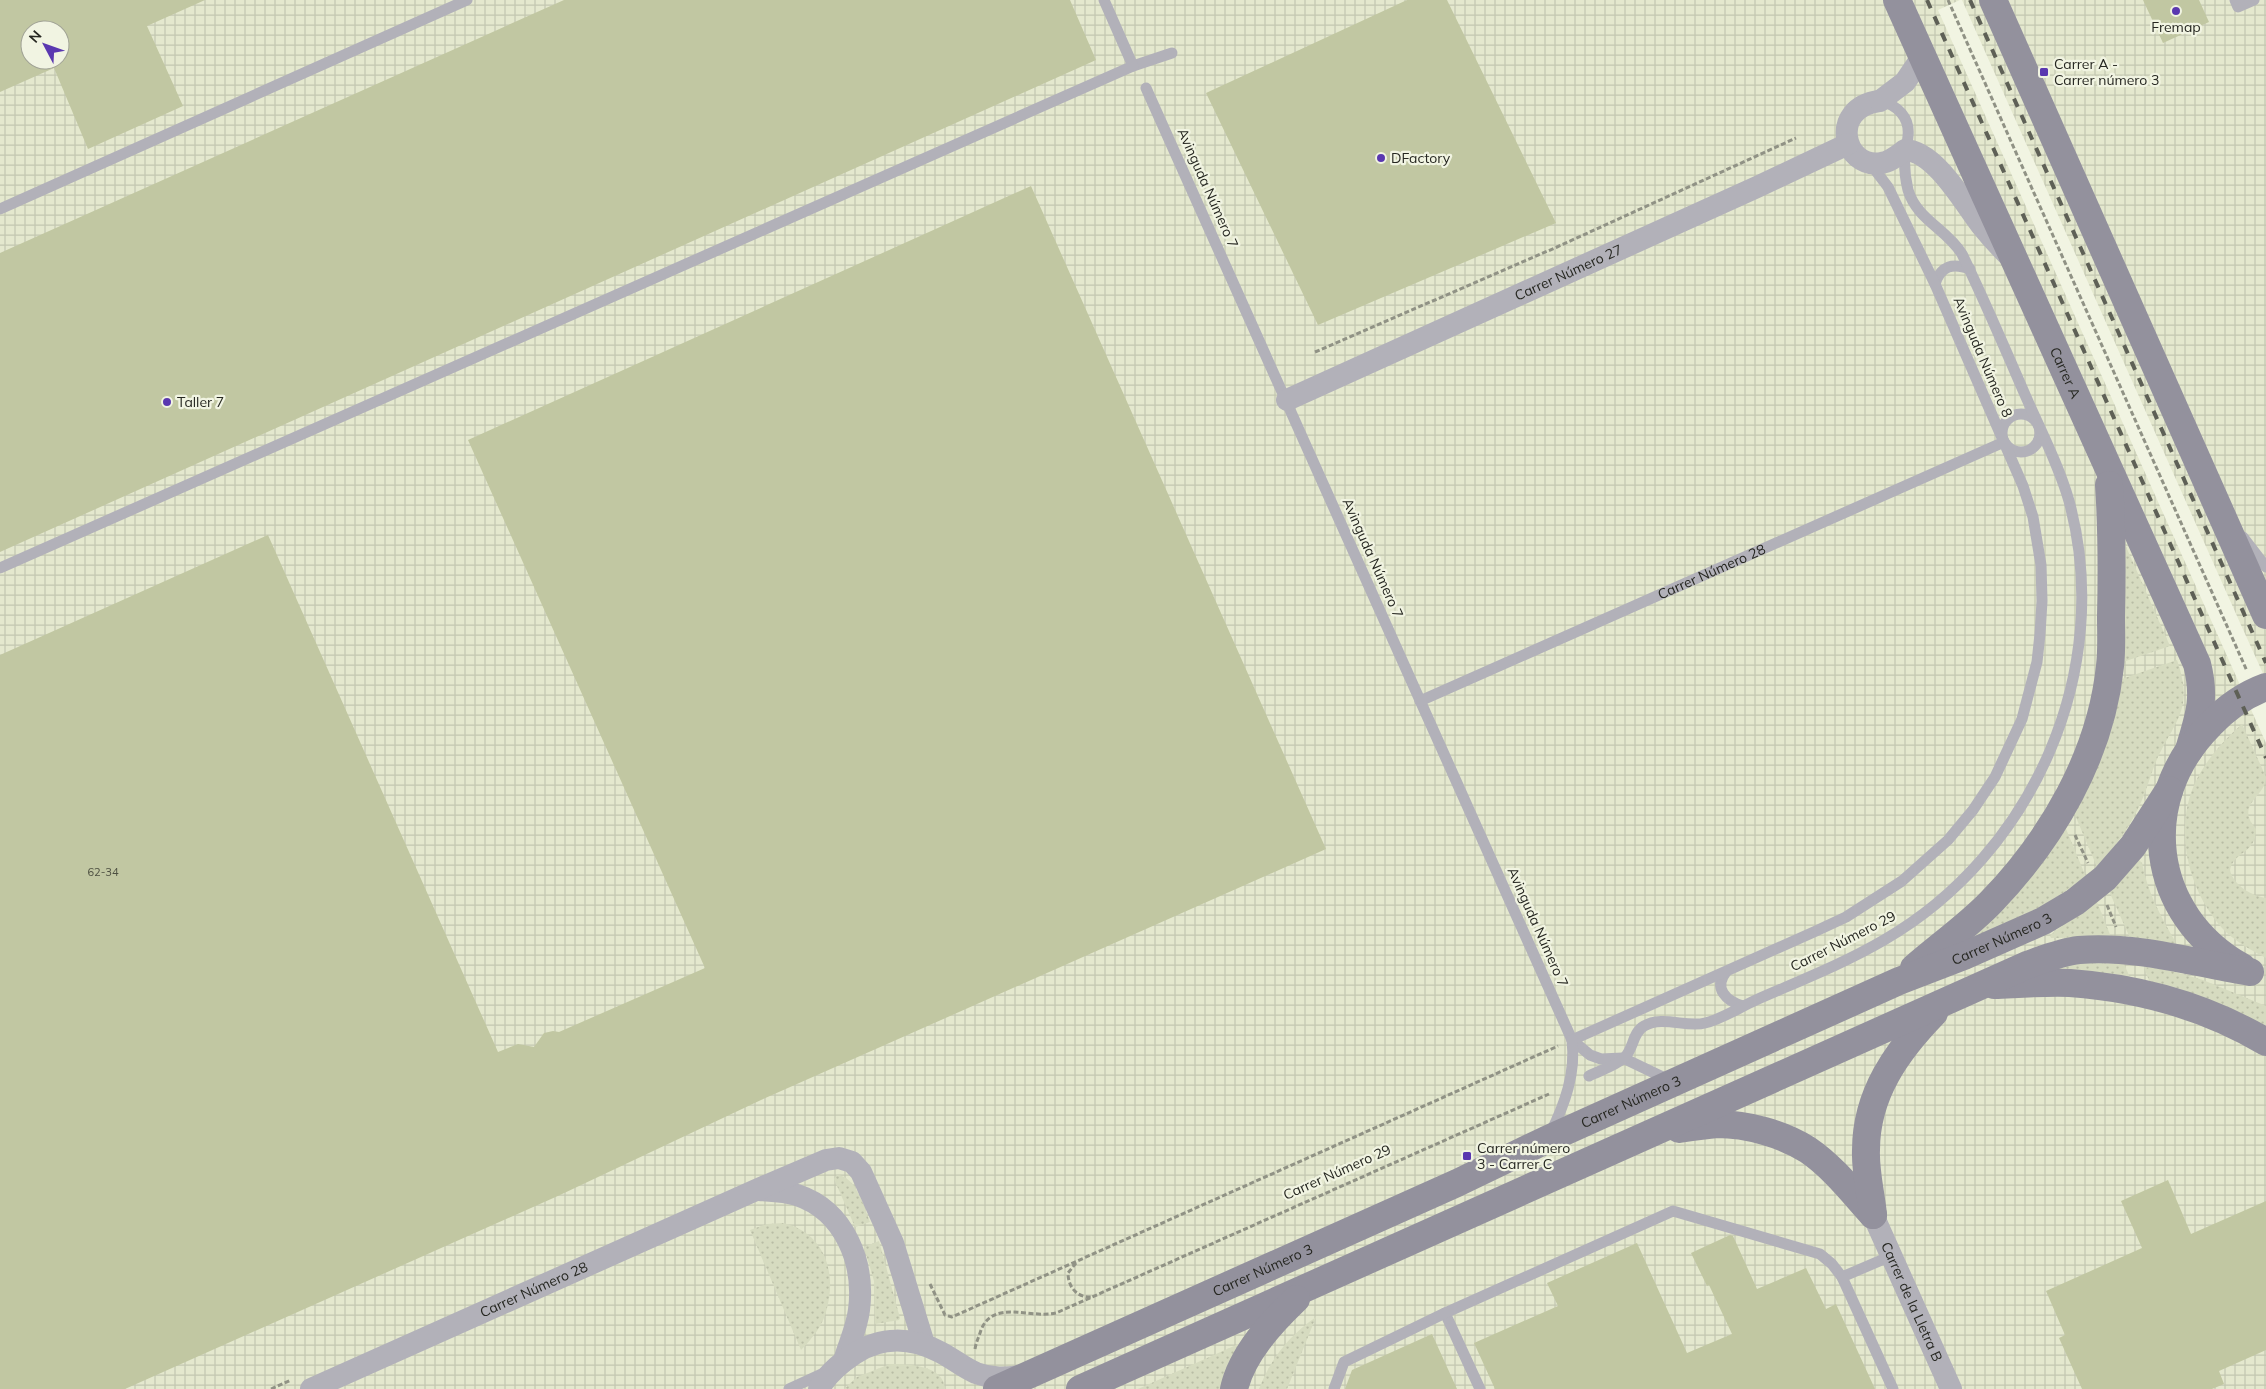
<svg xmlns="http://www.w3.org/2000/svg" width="2266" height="1389" font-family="Mulish,sans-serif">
<defs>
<pattern id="industrial-grid" width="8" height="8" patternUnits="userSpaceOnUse" patternTransform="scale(1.25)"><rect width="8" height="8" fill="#e4e8ce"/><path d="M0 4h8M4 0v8" fill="none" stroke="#c3c7b1"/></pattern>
<pattern id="grass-dots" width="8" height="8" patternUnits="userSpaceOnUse" patternTransform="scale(1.25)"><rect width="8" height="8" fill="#d6dbc0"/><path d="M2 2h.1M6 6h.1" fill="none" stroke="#b8bca5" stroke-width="1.8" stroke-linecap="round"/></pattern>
</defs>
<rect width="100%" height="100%" fill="#f1f4e2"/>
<path fill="url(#industrial-grid)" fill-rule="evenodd" d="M0,0H1960L1938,10L2266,743V1389H0ZM30,30H60V60H30Z
M1962,0H2266V680L2241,625Z"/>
<path fill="url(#grass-dots)" d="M2124,542L2170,646L2120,663Z
M2177,660C2195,712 2173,721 2155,764C2150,776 2147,789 2142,800C2131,826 2115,847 2097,867L2072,808L2116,681Z
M2242,724L2266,777C2266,797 2234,804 2256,829C2256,854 2234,851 2230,870C2233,885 2252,896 2266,898V958C2251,950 2234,941 2222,928C2190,892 2175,837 2192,790C2202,764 2222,742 2242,724Z
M2064,824L2086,877L2036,911L1952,946Z
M2139,860L2142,863C2148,893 2160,915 2175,941L2174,944L2130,938L2109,891Z
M2097,902L2111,937L2051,938L2050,936L2055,931Z
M2086,963L2124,964L2132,982L2053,973L2052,966Z
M2144,967L2168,970L2203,980L2266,1006V1033L2151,986Z
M837,1175C856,1176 864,1207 870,1222L855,1227L834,1179Z
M783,1223C823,1232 837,1270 827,1308C824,1324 812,1339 801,1350L750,1230L767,1224Z
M879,1241L900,1318L899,1320L875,1324L874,1281L864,1247Z
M1316,1317L1287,1389H1259C1271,1358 1289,1336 1316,1317Z
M1245,1341L1222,1389H1138Z
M890,1364C908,1364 944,1365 945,1389H844L857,1377Z"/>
<path fill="#c1c7a2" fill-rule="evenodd" d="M0,0H205L147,26L183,106L88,149L54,68L0,92ZM30,30H60V60H30Z
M564,0H1070L1096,60L0,552V253Z
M1407,0H1447L1556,223L1318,325L1206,93Z
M2143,0H2199L2209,22L2163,43Z
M1031,186L1326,849L761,1100L560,1195L125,1389H0V655L268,535L498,1052L518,1044L534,1047L544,1033L553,1031L559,1032L705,968L468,440Z
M2168,1180L2191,1234L2266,1201V1350L2219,1371L2224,1384L2212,1389H2082L2059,1338L2065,1335L2046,1291L2142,1248L2121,1201Z
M1730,1235L1733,1236L1757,1289L1806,1268L1826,1309L1836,1304L1875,1389H1495L1474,1343L1558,1306L1547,1283L1637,1243L1687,1353L1732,1334L1709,1285L1707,1286L1691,1253Z
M1432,1334L1457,1389H1345L1352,1370Z"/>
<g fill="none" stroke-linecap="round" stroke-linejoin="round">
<path stroke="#909285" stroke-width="3" stroke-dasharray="5 2.5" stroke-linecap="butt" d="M1948,0L2247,671
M1315,352L1557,247L1796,138
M2075,835L2088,863
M2107,905L2116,927
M1076,1263L1068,1273C1068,1287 1077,1298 1092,1297
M930,1284L945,1315L952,1317L1558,1046
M975,1349C976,1342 979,1337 981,1330C993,1299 1031,1319 1056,1313L1549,1094
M271,1389L291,1380"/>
<g stroke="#b2b1b9" stroke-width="11">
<path d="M2235,0L2238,7L2254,0"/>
<path d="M1133,66L1172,53"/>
<path d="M1146,88L1572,1040L1590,1055L1601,1059L1623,1058L1671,1081"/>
<path d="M0,209L467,0"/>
<path d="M1935,284C1941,265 1953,263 1970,269"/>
<circle cx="2021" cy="433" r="19"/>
<path d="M2243,537L2266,567"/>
<path d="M0,568L1133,66L1104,0"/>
<path id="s1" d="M1420,701L2004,442"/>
<path d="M1726,972C1713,988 1726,1001 1743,1006"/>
<path d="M1572,1040L1816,931L1846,917L1902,881L1948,840L1973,810L1995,777L2022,719L2037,662L2040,634L2042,601L2041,565L2033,517L2023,486L1935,284L1888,187L1869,162"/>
<path d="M1589,1076C1599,1071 1615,1066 1624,1058C1634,1049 1632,1033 1644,1026C1663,1015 1686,1028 1705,1023C1722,1019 1740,1007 1756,1000C1799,981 1843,964 1884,940C2033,854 2115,670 2069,501C2059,466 2041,431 2026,397C2005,349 1985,301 1962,254C1947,229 1917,220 1908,190C1905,178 1904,164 1905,152C1905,147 1908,142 1908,136C1910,118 1898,105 1880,101"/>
<path d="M1550,1134C1565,1104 1576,1073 1572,1040"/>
<path d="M1842,1277L1891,1256"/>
<path d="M1445,1313L1480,1389"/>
<path d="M789,1389L826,1372"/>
<path d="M1334,1389L1344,1362L1445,1313L1673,1211L1820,1254L1832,1264L1842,1277L1893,1389"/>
</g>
<g stroke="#b2b1b9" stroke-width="22">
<path d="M1879,101C1829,108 1843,169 1881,163C1890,162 1898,155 1905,150C1935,151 1964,203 1981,225C1989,235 1998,245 2007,254"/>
<path d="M1880,101L1905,82L1922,57"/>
<path id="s2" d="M1287,400L1757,187L1848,144"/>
<path d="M759,1190C772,1191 784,1191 797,1195C845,1211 865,1263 859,1310C857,1327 849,1344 844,1361"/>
<path id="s3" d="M1873,1215L1951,1389"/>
<path id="s4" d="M311,1389L756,1190L826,1160L839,1158L852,1162L861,1172L893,1243L924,1344"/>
<path d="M819,1389C827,1374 839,1364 854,1354C881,1336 911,1337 940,1352C952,1358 964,1368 976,1373C992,1379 1006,1378 1021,1376"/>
</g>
<g stroke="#93919d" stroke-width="28">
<path id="s5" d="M1897,0L2197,664C2206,699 2199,716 2189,750"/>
<path d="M1993,0L2266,615"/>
<path d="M2242,967C2149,915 2135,800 2210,725C2226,708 2244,695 2266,687"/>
<path d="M1914,968C1939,946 1968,926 1991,902C2052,839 2101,755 2110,666C2112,650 2111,633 2111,617C2112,573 2112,529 2109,485"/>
<path d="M1994,985C2019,984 2045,982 2070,983C2139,988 2207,1007 2266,1042"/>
<path d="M1679,1129C1692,1127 1705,1125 1717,1124C1747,1124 1783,1134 1808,1150C1833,1167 1853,1193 1873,1215"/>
<path d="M1873,1215C1871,1194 1865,1171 1866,1150C1866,1094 1897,1051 1934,1013"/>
<path id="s6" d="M997,1389L1457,1183L1546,1140L1899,981L1964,956L2043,921L2075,902L2105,878L2133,846L2169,790"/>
<path d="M1080,1389L2027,965C2044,959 2061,952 2079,950C2134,945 2196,963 2250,972"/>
<path d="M1234,1389C1242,1354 1271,1323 1296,1299"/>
</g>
<path stroke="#5e6056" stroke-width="4" stroke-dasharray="9 9" stroke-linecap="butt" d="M1927,0L2266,758
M1970,0L2266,663"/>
</g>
<g fill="#5a38b0" stroke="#f1f4e2" stroke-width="2">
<circle cx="2176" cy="11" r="5"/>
<rect x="2039" y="67" width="10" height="10" rx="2.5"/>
<circle cx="1381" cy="158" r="5"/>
<circle cx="167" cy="402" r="5"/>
<rect x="1462" y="1151" width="10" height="10" rx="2.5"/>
</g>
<g text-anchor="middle" stroke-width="4.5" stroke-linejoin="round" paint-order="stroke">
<g font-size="11" fill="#4d4f41">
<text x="103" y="876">62-34</text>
</g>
<g font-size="14" fill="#262721" stroke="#f1f4e2" text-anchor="start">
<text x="2176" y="32" text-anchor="middle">Fremap</text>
<text x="2054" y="69">Carrer A -<tspan x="2054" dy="16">Carrer número 3</tspan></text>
<text x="1391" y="163">DFactory</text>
<text x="177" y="407">Taller 7</text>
<text x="1477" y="1153">Carrer número<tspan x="1477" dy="16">3 - Carrer C</tspan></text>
</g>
<g font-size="14" fill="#262721" stroke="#f1f4e2">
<text transform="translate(1208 188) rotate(66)" y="5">Avinguda Número 7</text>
<text dy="5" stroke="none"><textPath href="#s2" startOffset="309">Carrer Número 27</textPath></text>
<text transform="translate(1983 357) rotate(67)" y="5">Avinguda Número 8</text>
<text dy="5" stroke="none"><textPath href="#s5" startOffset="409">Carrer A</textPath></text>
<text transform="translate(1373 558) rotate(66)" y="5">Avinguda Número 7</text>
<text dy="5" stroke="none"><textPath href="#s1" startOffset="319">Carrer Número 28</textPath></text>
<text transform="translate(1538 927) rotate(66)" y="5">Avinguda Número 7</text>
<text dy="5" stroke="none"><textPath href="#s6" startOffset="1101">Carrer Número 3</textPath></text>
<text transform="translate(1843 941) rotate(-27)" y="5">Carrer Número 29</text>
<text dy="5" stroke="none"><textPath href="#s6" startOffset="696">Carrer Número 3</textPath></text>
<text transform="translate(1337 1172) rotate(-24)" y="5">Carrer Número 29</text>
<text dy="5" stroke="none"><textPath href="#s6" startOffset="291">Carrer Número 3</textPath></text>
<text dy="5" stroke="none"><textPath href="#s4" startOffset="244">Carrer Número 28</textPath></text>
<text dy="5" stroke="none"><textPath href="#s3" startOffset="95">Carrer de la Lletra B</textPath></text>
</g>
</g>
<g transform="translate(45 45) rotate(311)"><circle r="24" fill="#f1f4e2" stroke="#a0a295"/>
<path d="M0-4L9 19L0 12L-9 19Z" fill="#5a38b0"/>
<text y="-8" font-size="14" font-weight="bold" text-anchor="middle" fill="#262721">N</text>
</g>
</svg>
